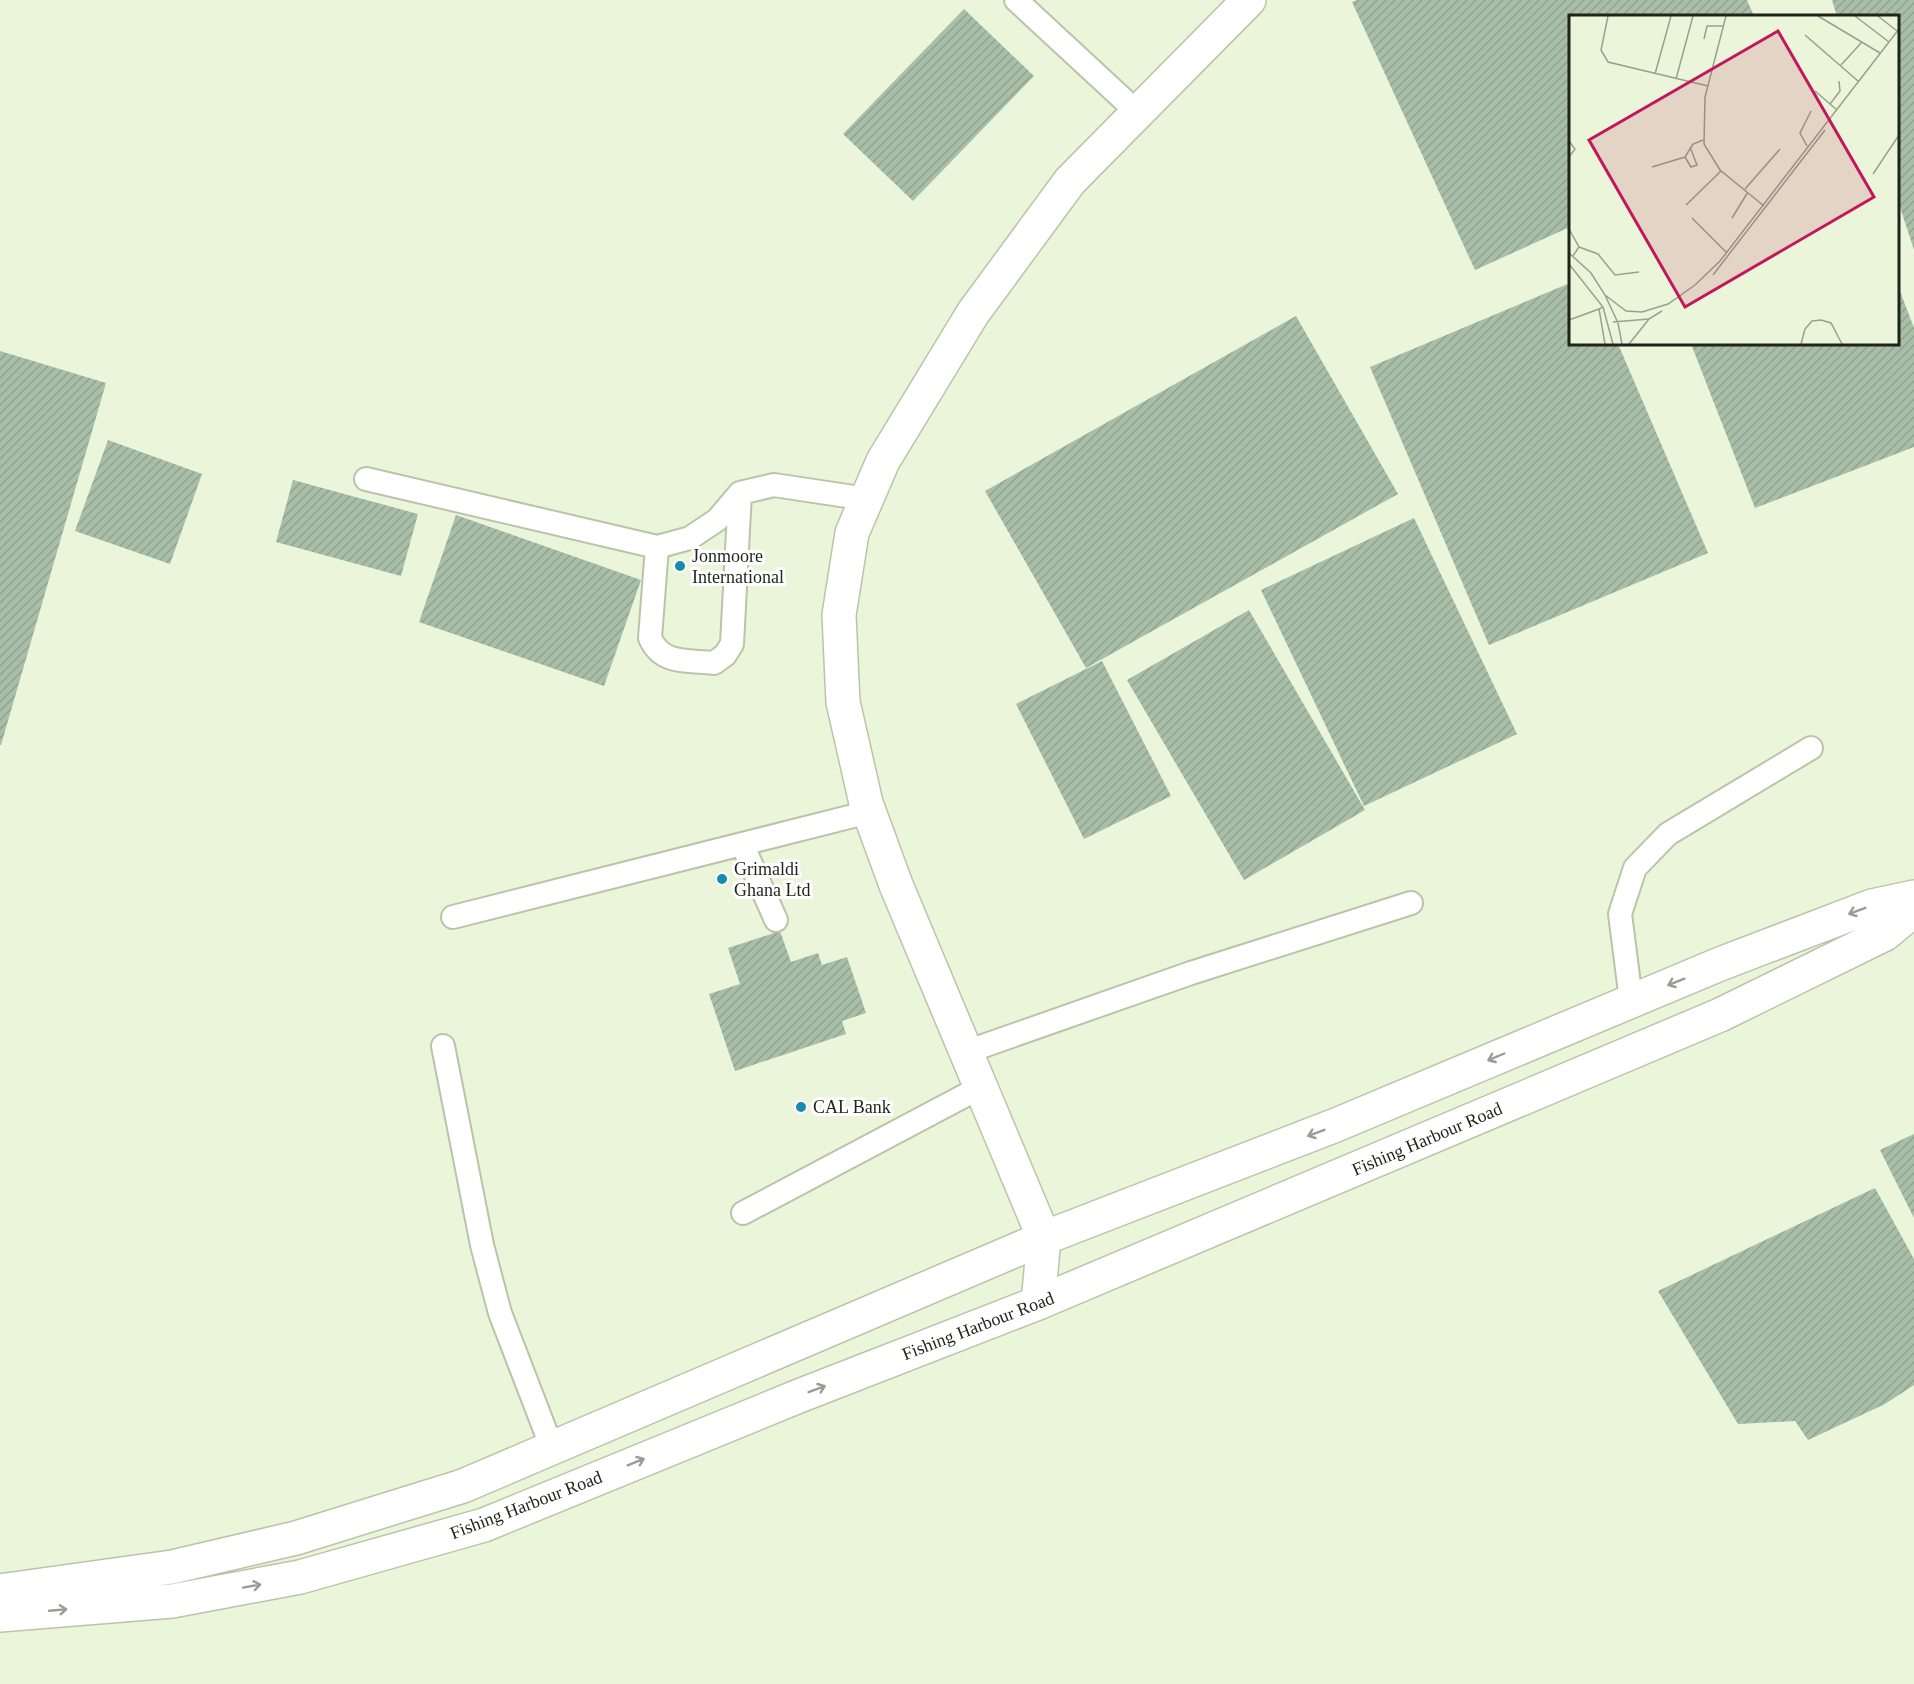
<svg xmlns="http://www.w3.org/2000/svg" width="1914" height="1684" font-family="'Times New Roman',serif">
<defs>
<pattern id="building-hatch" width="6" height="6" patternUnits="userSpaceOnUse" patternTransform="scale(1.5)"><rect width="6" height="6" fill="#a8bea8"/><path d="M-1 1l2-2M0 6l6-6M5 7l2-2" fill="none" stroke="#90a390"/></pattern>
</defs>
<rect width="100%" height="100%" fill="#eaf5d9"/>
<path fill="url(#building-hatch)" d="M1357,0H1747L1754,16H1570V227L1475,270L1352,2Z
M1832,0H1914V250L1898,201V16H1837Z
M964,9L1034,76L913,201L843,134Z
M1570,283V344H1618L1708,553L1489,645L1370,367Z
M1898,286L1914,328V447L1755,508L1691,344H1898Z
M1296,316L1398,494L1086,668L985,491Z
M0,351L106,383L1,745H0Z
M108,440L202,474L170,564L75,531Z
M293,480L418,514L401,576L276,542Z
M456,515L641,580L604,686L419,622Z
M1414,518L1517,734L1364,806L1261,590Z
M1249,610L1365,810L1244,880L1127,680Z
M1102,661L1171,796L1084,839L1016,704Z
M780,931L791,962L818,953L822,965L847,957L866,1013L842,1021L846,1034L735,1071L709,994L740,984L728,948Z
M1914,1134V1218L1880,1150Z
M1875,1188L1914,1259V1385L1885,1404L1808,1440L1795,1421L1738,1424L1658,1291Z"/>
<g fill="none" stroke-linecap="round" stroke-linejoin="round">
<g stroke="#bac4a9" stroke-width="26">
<path id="service" d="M1016,0L1137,112
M366,479L657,547L690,538L717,520L740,493L774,485L867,499
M657,547L650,638C662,665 687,660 714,663L725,655L732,644L740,493
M742,844L776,920
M453,917L869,812
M1631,1000L1620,914L1635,868L1668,834L1811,748
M443,1046L482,1245L500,1313L552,1448
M966,1052L1191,973L1411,903
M743,1213L981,1087"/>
</g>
<g stroke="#bac4a9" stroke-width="36">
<path id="minor" d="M1038,1303L1044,1238L896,885L866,803L843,702L839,615L852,533L883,461L973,313L1070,181L1249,0"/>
</g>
<g stroke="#bac4a9" stroke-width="36">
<path id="tertiary" d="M0,1591L172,1567L296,1538L463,1486L1044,1238L1336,1125L1720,964L1872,906L1914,897
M0,1615L172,1601L300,1577L484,1525L799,1396L1038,1303L1720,1015L1885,934L1914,910"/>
</g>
<use href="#service" stroke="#fff" stroke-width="22"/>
<use href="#minor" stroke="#fff" stroke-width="33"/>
<use href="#tertiary" stroke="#fff" stroke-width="33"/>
</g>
<defs><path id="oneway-shaft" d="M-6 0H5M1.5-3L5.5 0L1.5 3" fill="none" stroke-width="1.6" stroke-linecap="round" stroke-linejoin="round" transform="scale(1.5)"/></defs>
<g stroke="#9a9c98">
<use href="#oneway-shaft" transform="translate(1857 911) rotate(159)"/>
<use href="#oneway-shaft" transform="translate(1676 982) rotate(158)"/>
<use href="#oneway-shaft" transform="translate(1496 1057) rotate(157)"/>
<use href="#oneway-shaft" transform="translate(1316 1133) rotate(159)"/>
<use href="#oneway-shaft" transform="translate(817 1389) rotate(-21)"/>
<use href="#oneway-shaft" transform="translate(636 1462) rotate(-22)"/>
<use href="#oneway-shaft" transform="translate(252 1586) rotate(-10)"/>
<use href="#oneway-shaft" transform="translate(58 1610) rotate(-5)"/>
</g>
<g fill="#178baf" stroke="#fff" stroke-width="2">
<circle cx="680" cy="566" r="6"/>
<circle cx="722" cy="879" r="6"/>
<circle cx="801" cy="1107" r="6"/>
</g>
<g text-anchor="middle" stroke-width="6" stroke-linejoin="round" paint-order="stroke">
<g font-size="18" fill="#1f2319" stroke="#fff" text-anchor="start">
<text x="692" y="562">Jonmoore<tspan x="692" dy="21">International</tspan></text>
<text x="734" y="875">Grimaldi<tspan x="734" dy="21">Ghana Ltd</tspan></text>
<text x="813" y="1113">CAL Bank</text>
</g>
<g font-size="18" fill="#1f2319" stroke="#fff">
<text transform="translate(1427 1139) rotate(-23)" y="6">Fishing Harbour Road</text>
<text transform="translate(978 1326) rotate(-21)" y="6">Fishing Harbour Road</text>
<text transform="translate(526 1505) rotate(-21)" y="6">Fishing Harbour Road</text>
</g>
</g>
<g transform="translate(1569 15)">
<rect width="330" height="330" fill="#eaf5d9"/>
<path fill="none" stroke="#99a18c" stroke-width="1.5" d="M39,1L32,35L39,47L139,71M157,1L136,82L135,129L151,155L195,191M249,1L311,38M286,1L320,27M309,1L328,16M236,20L289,66M135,24L138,11H155M272,50L293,27M86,59L102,1M107,64L124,1M246,76L268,95M261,89L271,76L270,66M0,126L6,134L0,142M238,131L231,118L242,96M116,142L122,152L128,150L121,132M83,152L116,142L124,129L134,125M304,159L330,120M176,174L211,134M117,190L152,156M123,203L157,237M163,203L179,177M0,214L10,232L4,241M10,232L29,239L46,260L70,257M0,238L22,258L36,280L49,308L53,329M0,249L34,292L44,329M144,260L256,115M36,280L57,296L73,297L99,289L126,270L151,246L330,14M34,292L30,294L36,329M0,305L30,294M44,307L80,304L93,296M60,329L80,304M232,329L236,314L243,306L252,305L262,308L273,329"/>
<path fill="#c2185b" fill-opacity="0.15" stroke="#c2185b" stroke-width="3" d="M209,16L305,182L116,292L20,125Z"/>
<rect width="330" height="330" fill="none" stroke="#1f2319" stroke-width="3"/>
</g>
</svg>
